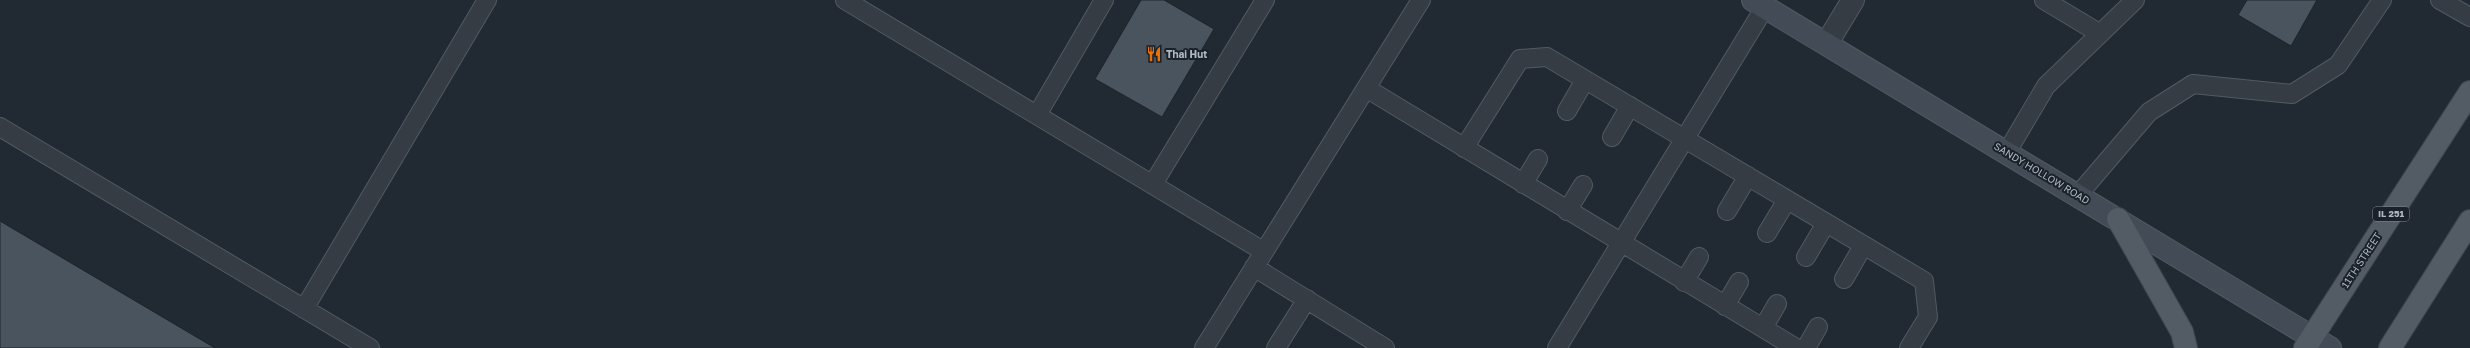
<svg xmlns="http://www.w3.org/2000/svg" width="2470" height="348" font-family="'Golos Text',sans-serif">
<rect width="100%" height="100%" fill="#212a33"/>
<path fill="#4a545f" stroke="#1c232b" d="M1141,0H1164L1214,29L1162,117L1095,79Z
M2247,0H2317L2291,46L2238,15Z
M0,221L215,348H0Z"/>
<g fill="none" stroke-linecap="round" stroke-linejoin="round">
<g stroke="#525a62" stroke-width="20">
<path id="lane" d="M845,0L1263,251
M2044,0L2099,33
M2440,0L2470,17
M1366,88L1796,348
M1567,111L1585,80
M1037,115L1104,0
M0,127L370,348
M1612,137L1630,106
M1464,148L1520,59L1547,57L1924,281L1928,317L1909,348
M2007,152L2046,86L2135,0
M1153,184L1265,0
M1523,184L1538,159
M2078,195L2149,112L2193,84L2292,94L2338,65L2382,0
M1567,211L1583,185
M1727,211L1748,176
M1767,233L1787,200
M1806,257L1826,223
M1254,267L1385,348
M1844,279L1863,246
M1684,282L1699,257
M1725,306L1739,282
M304,309L487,0
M1763,328L1777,304
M1204,348L1421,0
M1276,348L1307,299
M1557,348L1765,7
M1806,348L1818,327"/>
</g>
<g stroke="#525a62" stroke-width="24">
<path id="street" d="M1827,43L1853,0"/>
</g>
<g stroke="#525a62" stroke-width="24">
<path id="secondary" d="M1753,0L2330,348"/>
</g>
<g stroke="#3e454e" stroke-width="24">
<path id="primary" d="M2118,219L2182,332L2186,348
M2305,348L2470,92
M2390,348L2470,221"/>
</g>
<use href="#lane" stroke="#353c44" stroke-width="18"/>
<use href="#street" stroke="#353c44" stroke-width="22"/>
<use href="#secondary" stroke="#434b57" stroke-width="22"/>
<use href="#primary" stroke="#535b64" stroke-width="22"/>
</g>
<defs>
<g id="restaurant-bare" transform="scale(1.2)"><path d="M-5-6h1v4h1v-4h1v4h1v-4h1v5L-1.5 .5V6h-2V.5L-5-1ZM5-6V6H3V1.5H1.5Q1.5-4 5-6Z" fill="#e8710a" stroke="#1a2129" stroke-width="2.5" paint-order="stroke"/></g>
</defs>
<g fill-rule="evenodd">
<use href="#restaurant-bare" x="1154" y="54"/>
</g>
<g text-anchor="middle" stroke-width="4" stroke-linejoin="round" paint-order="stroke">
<rect fill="#1a2129" stroke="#828a93" stroke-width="1" x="2373" y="207" width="36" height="14" rx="3"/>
<g font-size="9" font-weight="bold" fill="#afb7c1">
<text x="2391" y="217">IL 251</text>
</g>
<g font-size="10" font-weight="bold" fill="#afb7c1" stroke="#1a2129" text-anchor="start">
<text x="1166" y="58">Thai Hut</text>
</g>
<g font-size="10" fill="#afb7c1" stroke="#1a2129">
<text transform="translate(2042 173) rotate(31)" y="4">SANDY HOLLOW ROAD</text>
<text transform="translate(2361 260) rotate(-57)" y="4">11TH STREET</text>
</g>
</g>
</svg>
